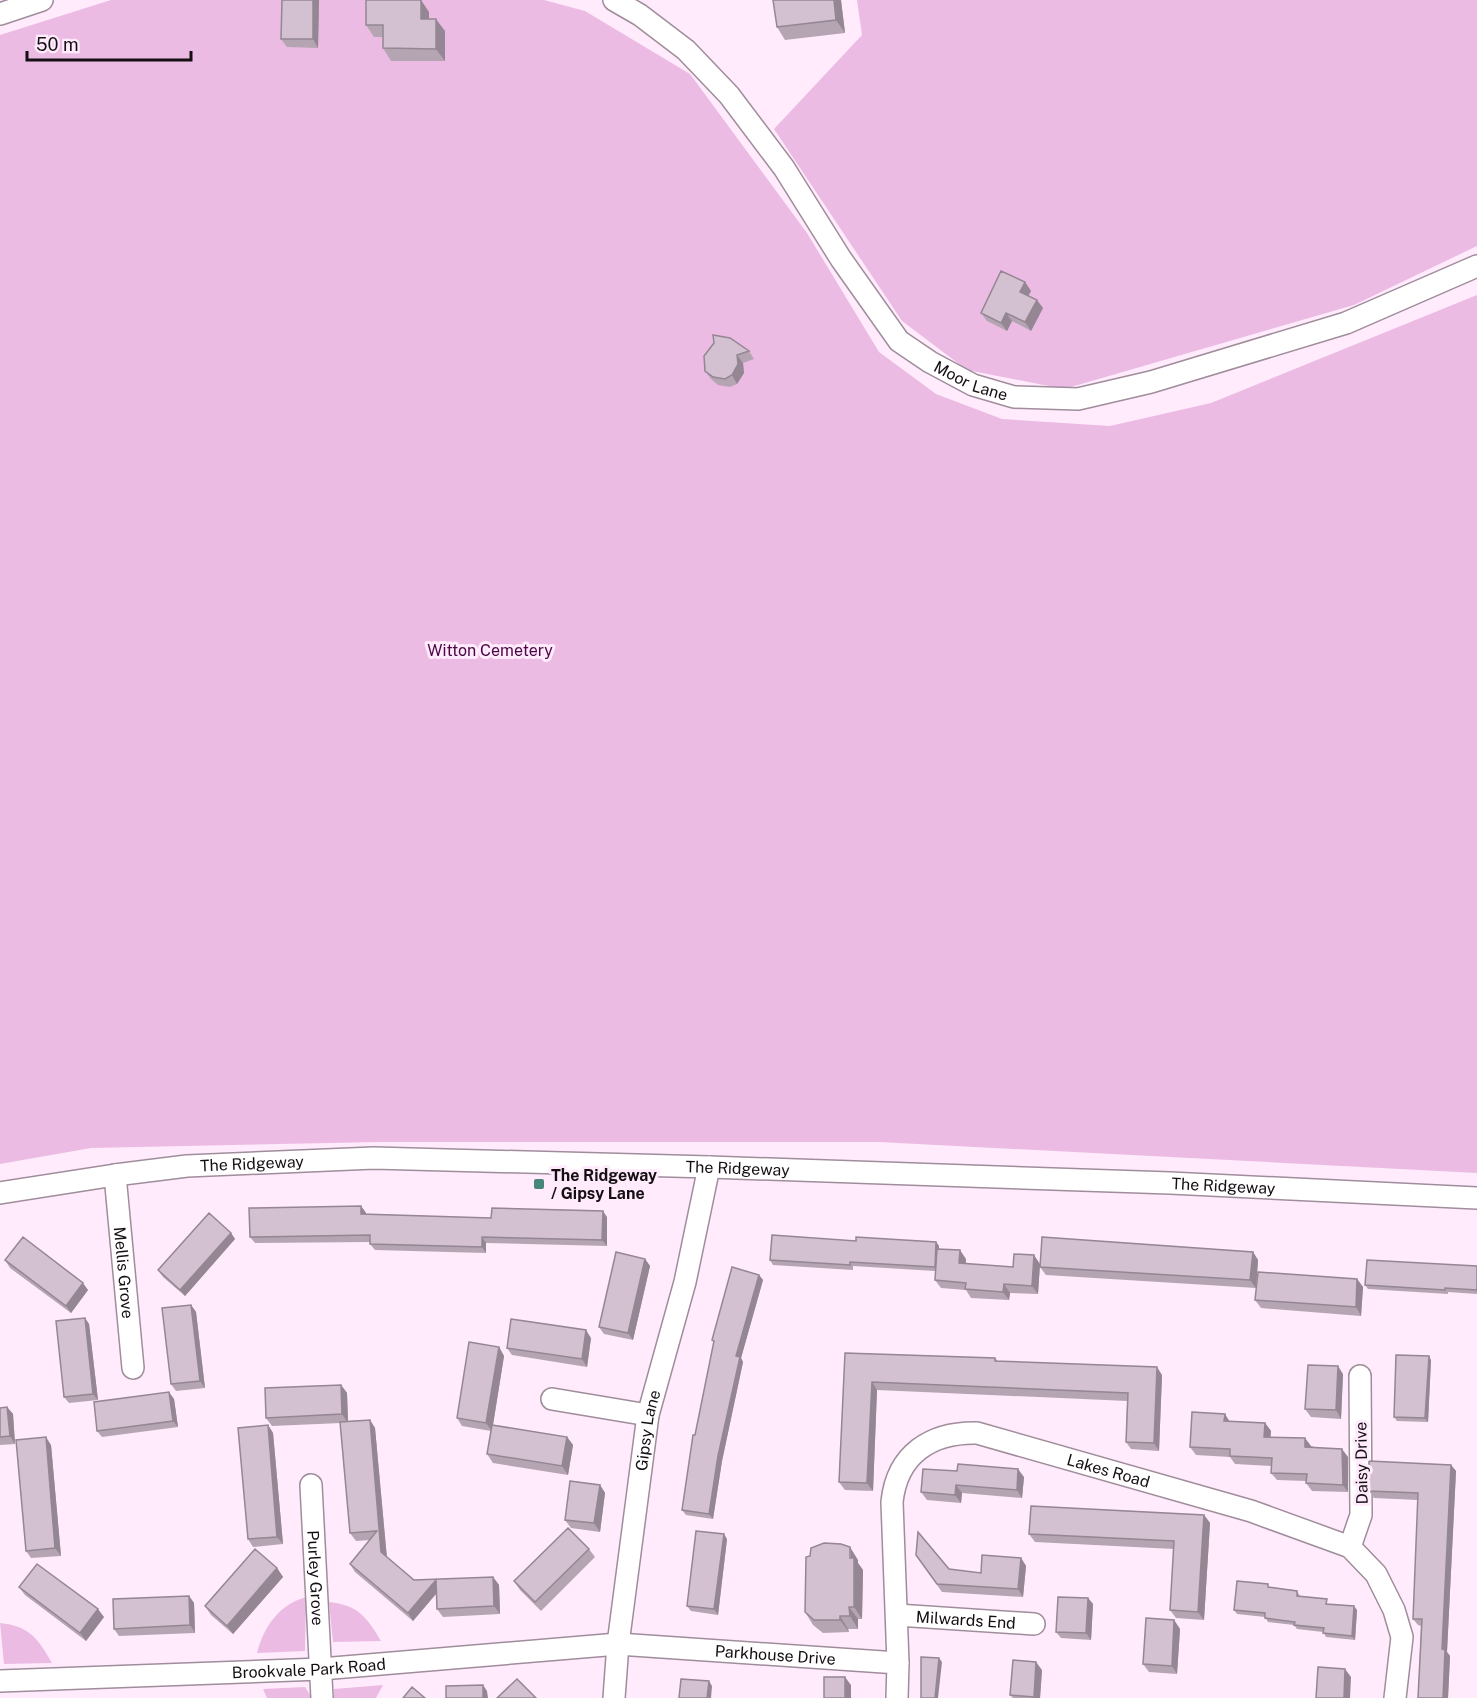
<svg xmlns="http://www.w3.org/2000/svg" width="1477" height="1698" font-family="'Public Sans',sans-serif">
<rect width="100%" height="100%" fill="#ffebfb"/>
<path fill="#ecbbe4" d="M111,0H544L585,11L690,74L807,233L879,352L936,394L1002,419L1110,426L1211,403L1477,295V1173L879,1142H380L91,1148L0,1164V35Z
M857,0H1477V246L1354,305L1064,389L967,370L902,321L774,129L862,35Z
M306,1597L305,1651L257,1653C264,1626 279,1605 306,1597Z
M329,1602C358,1605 367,1617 381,1641L333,1642Z
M0,1623C29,1626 38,1638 52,1663L4,1664Z
M383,1685L376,1698H334V1689Z
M305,1687L312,1698H267L263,1689Z"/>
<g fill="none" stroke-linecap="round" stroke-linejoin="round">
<g stroke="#a08d9c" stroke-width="24">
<g id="street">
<path id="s1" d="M614,0L640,15L686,50L729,95L784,168L841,259L899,341L930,362L973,385L1014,397L1078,399L1151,382L1346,323L1477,266"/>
<path d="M0,14L42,0"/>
<path id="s2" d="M115,1175L133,1368"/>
<path id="s3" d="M0,1193L115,1175L187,1166L374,1158L709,1167L1170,1183L1477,1198"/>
<path d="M552,1399L648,1415"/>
<path id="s4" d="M311,1485L322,1698"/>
<path d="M1350,1547L1361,1515L1360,1376"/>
<path id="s5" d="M897,1615L1034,1624"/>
<path id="s6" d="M898,1663L892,1502C897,1454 931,1432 977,1433L1251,1511L1350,1547L1376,1574L1394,1610L1402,1637L1395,1698"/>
<path id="s7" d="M0,1681L321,1669L618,1644L898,1663L897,1698"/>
<path id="s8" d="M614,1698L618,1644L648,1415L685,1282L709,1167"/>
</g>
</g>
<use href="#street" stroke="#fff" stroke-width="21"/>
</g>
<path fill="#b5a5b3" d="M282,0H319L318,48L287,47L281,39Z
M841,0L845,33L785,40L777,27Z
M429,12V19L445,31V61H391L383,48V37H374L366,25Z
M1025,282L1031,291L1028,296L1043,308L1031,331L1012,321L1007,331L987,321L981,313Z
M749,351L754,359L743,363L744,373L737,384L730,387L718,385L711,379L705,371L704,356Z
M361,1206L366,1213V1214L491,1218L607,1217V1246L486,1243V1253L375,1250L370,1244V1242L255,1243L250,1237Z
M231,1233L235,1239L185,1296L163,1277L158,1270Z
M856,1241L936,1242L939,1246V1249L966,1259V1264L1013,1267L1040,1264L1038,1294L1010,1293L1009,1300L971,1298L966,1290L941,1288L935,1280V1271L853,1266V1270L773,1265L770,1260Z
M1253,1252L1258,1260L1256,1288L1046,1275L1040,1267Z
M645,1259L650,1266L633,1340L604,1334L599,1327Z
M5,1260L88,1290L71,1313L10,1268Z
M1477,1266V1294L1448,1292V1294L1368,1289L1365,1285Z
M759,1275L763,1280L741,1358L743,1362L722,1461L713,1519L686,1515L682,1510L695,1435L714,1343L712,1340Z
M1357,1279L1363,1287L1361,1316L1261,1308L1255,1300Z
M191,1305L196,1312L205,1388L176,1391L171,1384Z
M85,1318L89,1324L98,1400L69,1403L64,1397Z
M591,1338L587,1367L512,1355L507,1348Z
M499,1347L504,1356L493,1425L567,1437L573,1445L568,1475L493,1463L487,1454L491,1431L462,1426L457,1418Z
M845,1353L995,1358L998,1361L1162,1375L1159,1451L1131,1449L1126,1442L1127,1401L877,1390L873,1491L845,1490L839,1482Z
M1431,1360L1428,1422L1397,1421L1394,1417Z
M1343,1374L1341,1419L1311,1417L1305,1409Z
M341,1385L347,1393L348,1421L370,1420L375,1428L387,1557L414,1580L493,1577L499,1585L500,1614L443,1617L437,1609L436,1594L413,1621L355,1572L350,1564L370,1540L356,1541L350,1533L341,1423L272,1426L266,1418Z
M174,1399L178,1427L102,1437L97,1431Z
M7,1407L13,1414L15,1444L0,1445V1408Z
M1230,1422L1265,1423L1271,1431L1270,1437L1311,1446L1348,1457V1492L1312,1491L1306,1483V1481L1277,1480L1271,1473V1466L1235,1464L1230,1457L1196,1455L1190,1447Z
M268,1425L273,1433L283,1544L253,1547L248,1539Z
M51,1445L61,1556L31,1558L26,1551Z
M1451,1465L1456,1471L1447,1652L1450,1656L1448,1698H1418L1421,1626L1418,1625L1413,1619L1418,1500L1374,1498L1369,1491Z
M923,1469L1024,1477L1022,1498L962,1493L961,1503L927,1500L921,1492Z
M600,1485L605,1493L600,1532L571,1528L565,1520Z
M1204,1515L1210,1523L1204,1620L1176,1618L1170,1610L1174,1549L1035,1542L1029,1534Z
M727,1539L718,1615L691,1611L687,1606Z
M589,1549L595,1557L541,1611L520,1590L514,1581Z
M916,1555L949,1569L981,1573L1021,1558L1026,1566L1023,1597L942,1592Z
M858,1560V1563L863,1570L862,1619H858V1629H848L849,1632L823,1633L813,1625L805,1612Z
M277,1568L283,1577L233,1634L211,1615L205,1606Z
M19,1587L104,1617L86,1641L25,1595Z
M1271,1587L1297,1591L1300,1596L1329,1604L1357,1610L1355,1640L1326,1637L1323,1632L1297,1629L1294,1625L1268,1622L1265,1617L1237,1614L1234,1610Z
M189,1596L194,1603L195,1633L119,1636L114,1629Z
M1088,1598L1093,1604L1091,1640L1061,1638L1056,1632Z
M1174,1620L1180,1629L1177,1674L1149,1672L1143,1664Z
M1042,1670L1040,1698H1013L1010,1695Z"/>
<path fill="#948692" d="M313,0H319L318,48L313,39Z
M421,0L429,12V31L421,19Z
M834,0H841L845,33L836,20Z
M436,19L445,31V61L436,49Z
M1025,282L1031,291L1026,300L1020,292Z
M1037,300L1043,308L1031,331L1025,322Z
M1006,313L1012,321L1007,331L1001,323Z
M737,355L743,363L744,373L737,384L732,375Z
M361,1206L366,1213V1221L361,1214Z
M603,1211L607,1217V1246L602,1240Z
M231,1233L235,1239L185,1296L180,1290Z
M482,1237L486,1243V1253L482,1247Z
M936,1242L939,1246L938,1272L935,1267Z
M960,1250L966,1259L965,1272L959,1263Z
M1253,1252L1258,1260L1256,1288L1250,1280Z
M1034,1255L1040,1264L1038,1294L1032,1286Z
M645,1259L650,1266L633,1340L628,1333Z
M759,1275L763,1280L741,1358L743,1362L722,1461L713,1519L709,1514L718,1456L736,1356Z
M1357,1279L1363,1287L1361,1316L1356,1307Z
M83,1283L88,1290L71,1313L66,1306Z
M1004,1284L1010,1293L1009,1300L1003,1292Z
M191,1305L196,1312L205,1388L200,1381Z
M85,1318L89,1324L98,1400L93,1394Z
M586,1330L591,1338L587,1367L582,1359Z
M499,1347L504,1356L492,1431L486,1423Z
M1429,1356L1431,1360L1428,1422L1425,1418Z
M1338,1366L1343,1374L1341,1419L1336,1410Z
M1157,1367L1162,1375L1159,1451L1154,1443Z
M872,1382L877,1390L873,1491L867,1483Z
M341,1385L347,1393L348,1423L342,1414Z
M169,1392L174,1399L178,1427L173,1421Z
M7,1407L13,1414L15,1444L10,1436Z
M1225,1414L1230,1422L1224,1421Z
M370,1420L375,1428L387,1560L381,1552Z
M1265,1423L1271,1431L1270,1445L1264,1437Z
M268,1425L273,1433L283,1544L277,1537Z
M46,1437L51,1445L61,1556L55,1548Z
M567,1437L573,1445L568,1475L562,1466Z
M1305,1438L1311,1446V1455L1305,1447Z
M1342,1449L1348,1457V1492L1343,1485Z
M1451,1465L1456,1471L1447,1652L1450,1656L1448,1698H1443L1442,1649Z
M1018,1469L1024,1477L1022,1498L1017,1490Z
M600,1485L605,1493L600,1532L594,1523Z
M956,1485L962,1493L961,1503L955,1495Z
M1204,1515L1210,1523L1204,1620L1198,1612Z
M724,1534L727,1539L718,1615L714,1609Z
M850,1547L858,1560V1563L863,1570L862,1619L854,1607Z
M1021,1558L1026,1566L1023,1597L1018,1589Z
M277,1568L283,1577L233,1634L227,1626Z
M493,1577L499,1585L500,1614L494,1606Z
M436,1580L441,1588L413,1621L408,1613Z
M189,1596L194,1603L195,1633L190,1625Z
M1088,1598L1093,1604L1091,1640L1086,1633Z
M1354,1606L1357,1610L1355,1640L1352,1636Z
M849,1607L858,1619V1629L850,1616Z
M98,1609L104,1617L86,1641L80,1633Z
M840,1616L848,1629L849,1632L840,1620Z
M1174,1620L1180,1629L1177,1674L1172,1666Z
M939,1658L942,1662L938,1698H935Z
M1036,1662L1042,1670L1040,1698H1035L1034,1697Z
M1345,1669L1351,1677L1350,1698H1344Z
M845,1677L851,1685V1698H845Z
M709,1681L712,1686L711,1698H707Z
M483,1685L487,1691L488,1698H483Z"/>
<path fill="#d3c0d0" stroke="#948692" stroke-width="1.5" d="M282,0H313V39H281Z
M366,0H421V19H436V49L383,48V25H366Z
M773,0H834L836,20L777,27Z
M1001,271L1025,282L1020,292L1037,300L1025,322L1006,313L1001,323L981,313Z
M713,335L730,338L749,351L737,355L738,364L732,375L725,379L713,377L705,371L704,356L714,343Z
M361,1206V1214L491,1218L492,1208L603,1211L602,1240L482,1237V1247L370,1244V1235L250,1237L249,1208Z
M209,1213L231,1233L180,1290L158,1270Z
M772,1235L856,1241V1237L936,1242L935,1267L850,1262V1265L770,1260Z
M23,1237L83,1283L66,1306L5,1260Z
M1042,1237L1253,1252L1250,1280L1040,1267Z
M937,1249L960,1250L959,1263L1013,1267L1014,1254L1034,1255L1032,1286L1004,1284L1003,1292L965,1289L966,1283L935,1280Z
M616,1252L645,1259L628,1333L599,1327Z
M1367,1260L1477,1266V1290L1445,1288V1290L1365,1285Z
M732,1267L759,1275L736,1356L740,1357L718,1456L709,1514L682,1510L693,1435H695L714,1341L712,1340Z
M1258,1272L1357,1279L1356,1307L1255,1300Z
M191,1305L200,1381L171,1384L162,1308Z
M85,1318L93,1394L64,1397L56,1321Z
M511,1319L586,1330L582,1359L507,1348Z
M469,1342L499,1347L486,1423L457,1418Z
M845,1353L995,1358V1361L1157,1367L1154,1443L1126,1442L1128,1393L872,1382L867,1483L839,1482Z
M1396,1355L1429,1356L1425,1418L1394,1417Z
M1308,1365L1338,1366L1336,1410L1305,1409Z
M341,1385L342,1414L266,1418L265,1388Z
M169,1392L173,1421L97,1431L94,1402Z
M7,1407L10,1436L0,1437V1408Z
M1192,1412L1225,1414L1224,1421L1265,1423L1264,1437L1305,1438V1447L1342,1449L1343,1485L1306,1483L1307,1474L1271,1473L1272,1458L1230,1456V1449L1190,1447Z
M370,1420L381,1552L414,1580L493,1577L494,1606L437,1609L436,1580L408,1613L350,1564L377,1531L350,1533L340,1422Z
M268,1425L277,1537L248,1539L238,1428Z
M492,1425L567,1437L562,1466L487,1454Z
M46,1437L55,1548L26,1551L16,1440Z
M1369,1461L1451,1465L1442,1649L1445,1650L1443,1698H1418L1422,1619H1413L1418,1493L1369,1491Z
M958,1464L1018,1469L1017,1490L956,1485L955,1495L921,1492L923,1469L957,1471Z
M570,1481L600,1485L594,1523L565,1520Z
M1031,1506L1204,1515L1198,1612L1170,1610L1174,1541L1029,1534Z
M568,1528L589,1549L535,1602L514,1581Z
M696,1531L724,1534L714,1609L687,1606Z
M918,1532L949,1569L981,1573L982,1555L1021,1558L1018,1589L937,1584L916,1555Z
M824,1543L841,1544L850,1547V1558H854V1607H849L850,1616H840V1620H814L805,1612L806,1557L810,1556L811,1548Z
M255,1549L277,1568L227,1626L205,1606Z
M37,1564L98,1609L80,1633L19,1587Z
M1237,1581L1268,1584V1587L1297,1591V1596L1327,1599L1326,1604L1354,1606L1352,1636L1323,1633L1324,1628L1294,1625L1295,1622L1265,1618V1613L1234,1610Z
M189,1596L190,1625L114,1629L113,1599Z
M1058,1597L1088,1598L1086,1633L1056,1632Z
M1146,1618L1174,1620L1172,1666L1143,1664Z
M921,1657L939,1658L935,1698H937H921Z
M1013,1660L1036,1662L1034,1697L1010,1695Z
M1318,1667L1345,1669L1344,1698H1316Z
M824,1677H845V1698H824Z
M517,1679L536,1698H497Z
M681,1679L709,1681L707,1698H679Z
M483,1685V1698H446V1686Z
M412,1687L425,1698H403Z"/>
<rect fill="#45887b" stroke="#ffebfb" stroke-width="2" x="533" y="1178" width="12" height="12" rx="3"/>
<g text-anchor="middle" stroke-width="6" stroke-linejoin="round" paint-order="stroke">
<g font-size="16" fill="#150f14" stroke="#ffebfb">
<text dy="6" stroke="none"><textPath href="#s1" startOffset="532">Moor Lane</textPath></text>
<text dy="6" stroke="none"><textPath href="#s3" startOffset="254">The Ridgeway</textPath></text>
<text dy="6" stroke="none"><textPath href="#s3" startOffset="740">The Ridgeway</textPath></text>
<text dy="6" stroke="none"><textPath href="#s3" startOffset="1226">The Ridgeway</textPath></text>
<text dy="6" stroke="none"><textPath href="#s2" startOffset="98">Mellis Grove</textPath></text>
<text dy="6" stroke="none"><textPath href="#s8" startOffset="270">Gipsy Lane</textPath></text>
<text transform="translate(1361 1463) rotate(-91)" y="6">Daisy Drive</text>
<text dy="6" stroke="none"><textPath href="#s6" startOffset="420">Lakes Road</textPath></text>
<text dy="6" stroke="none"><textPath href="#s4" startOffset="93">Purley Grove</textPath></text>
<text dy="6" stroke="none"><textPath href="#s5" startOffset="69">Milwards End</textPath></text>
<text dy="6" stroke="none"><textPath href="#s7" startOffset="777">Parkhouse Drive</textPath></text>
<text dy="6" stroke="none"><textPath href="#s7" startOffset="309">Brookvale Park Road</textPath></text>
</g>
<g font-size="16" fill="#4c0646" stroke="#ffebfb">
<text x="490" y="656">Witton Cemetery</text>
</g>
<g font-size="16" font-weight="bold" fill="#150f14" stroke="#ffebfb" text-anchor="start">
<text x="551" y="1181">The Ridgeway<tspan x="551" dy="18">/ Gipsy Lane</tspan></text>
</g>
</g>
<path d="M27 51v9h164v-9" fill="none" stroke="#150f14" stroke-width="3"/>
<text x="36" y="51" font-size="18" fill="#150f14" stroke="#ffebfb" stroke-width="4.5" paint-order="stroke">50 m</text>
</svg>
